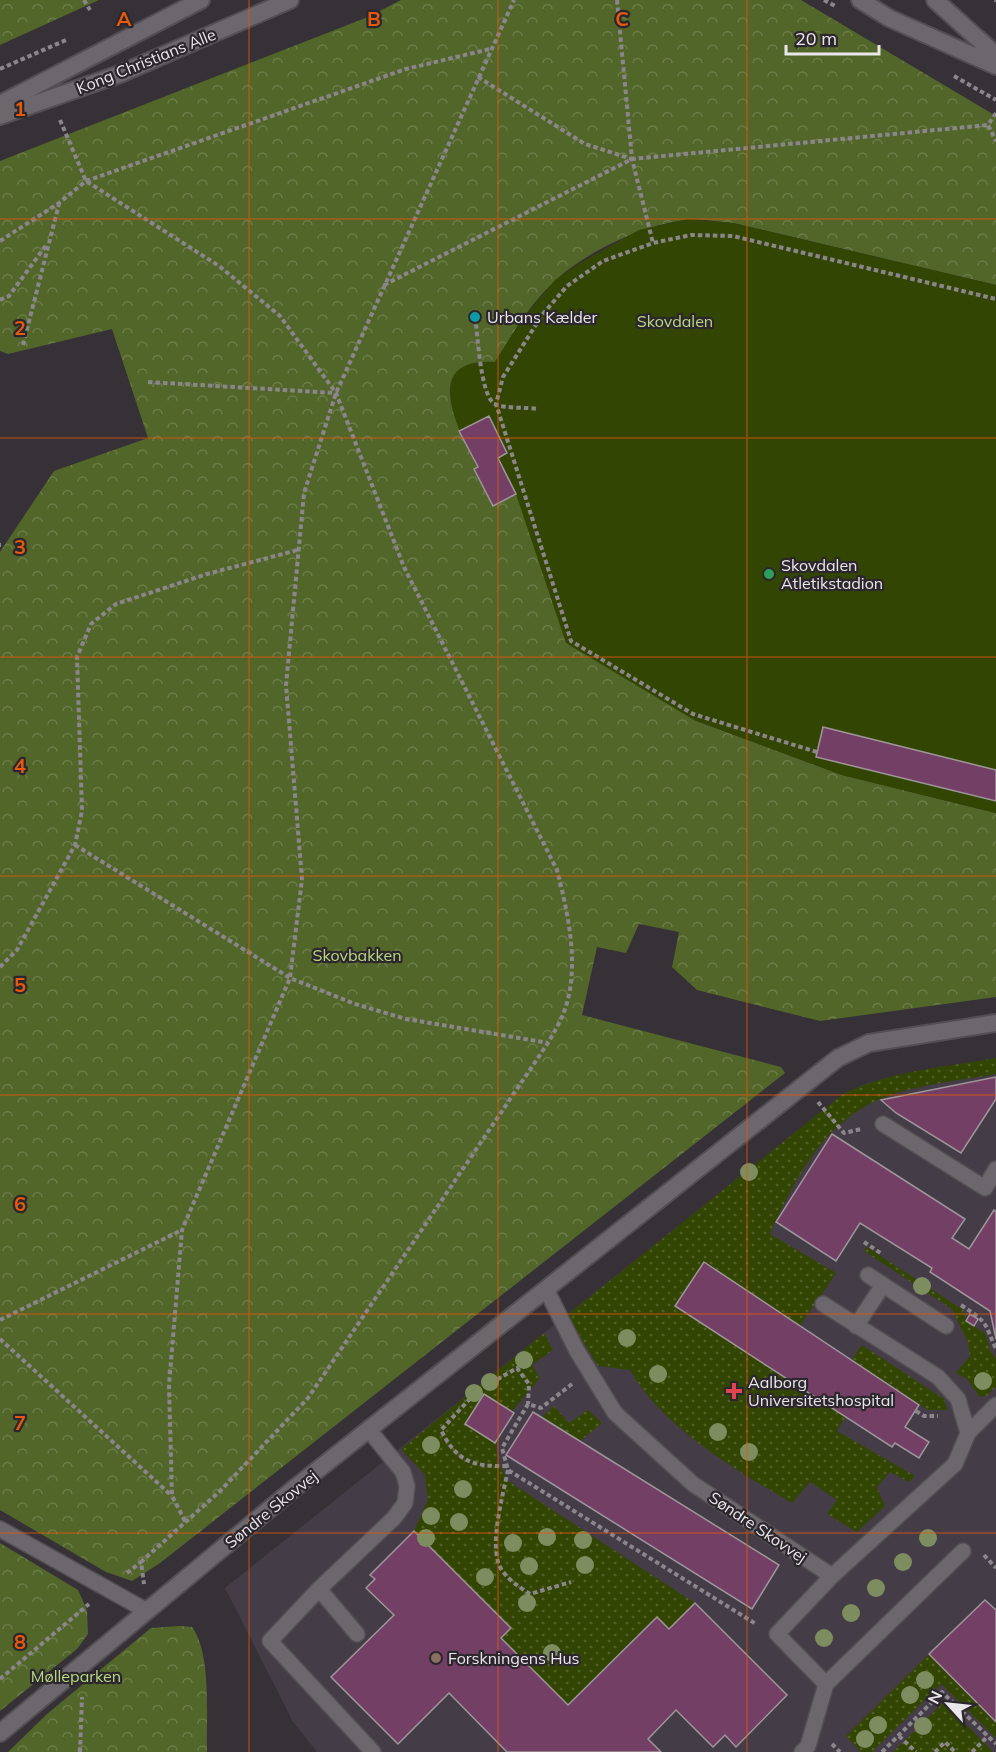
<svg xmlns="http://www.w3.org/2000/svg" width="996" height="1752" font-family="Mulish,sans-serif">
<defs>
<pattern id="green-dots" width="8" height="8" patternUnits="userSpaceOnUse" patternTransform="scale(1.5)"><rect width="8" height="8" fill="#334502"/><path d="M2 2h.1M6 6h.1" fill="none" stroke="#516027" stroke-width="1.8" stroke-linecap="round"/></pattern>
<pattern id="forest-crowns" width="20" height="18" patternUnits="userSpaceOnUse" patternTransform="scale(1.5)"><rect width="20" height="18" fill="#526629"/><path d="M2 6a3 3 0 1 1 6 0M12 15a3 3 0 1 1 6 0" fill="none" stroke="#6b7c48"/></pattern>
</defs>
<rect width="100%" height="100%" fill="#353137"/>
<path fill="#443c46" d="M996,1058V1752H317L293,1722L225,1588L843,1094L862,1085L882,1079Z"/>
<path fill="url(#green-dots)" d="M996,1058V1074C964,1080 928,1083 897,1093C828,1113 797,1174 770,1234L836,1273L800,1326L704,1263L675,1306L846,1416L837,1431L915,1476L909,1482L890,1472L877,1487L885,1506L857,1532L827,1514L837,1500L810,1482L792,1503C736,1470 663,1428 630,1370L598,1366L567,1315L843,1094C889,1071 945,1067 996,1058Z
M867,1247L963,1310L966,1321L985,1333L991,1352L996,1359V1386L987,1396L980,1397L966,1378L956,1373L970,1356L968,1342L952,1309L864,1251Z
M544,1333L553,1350L532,1365L540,1378L512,1411L514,1413L495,1442L498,1461L508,1481L695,1603L669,1629L656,1617L568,1705L501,1638L511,1628L414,1531L428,1500L425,1475L401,1449Z
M862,1345L944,1399L947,1410H928L852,1360Z
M554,1406L569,1423L588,1410L602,1423L580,1441L542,1417Z
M929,1654L996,1722V1738L941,1684L872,1752H861L846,1736Z
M944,1702L993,1752H893Z"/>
<path fill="url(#forest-crowns)" d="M0,0H99L0,45Z
M401,0H801L996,116V285L733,223C718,222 701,218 687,220C645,224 585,252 555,281C530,303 513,334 495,362L694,720L842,775L996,813V997L820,1021L697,990L672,967L679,932L639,924L626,953L597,947L582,1015L781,1067L785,1073L160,1563L132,1581L106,1572L0,1510V552L54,471L148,438L112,329L8,354L0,351V161L368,17Z
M0,1543L78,1590L87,1610L88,1634L77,1649L0,1711Z
M180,1626L192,1627C212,1654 206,1718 207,1752H8L47,1714L151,1628Z"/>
<path fill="#334502" d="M688,219L733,223L996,285V813L842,775L694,720L566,643L516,494L493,506L474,469L477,467C458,429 419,357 495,362L522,319L555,280L580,263L639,230Z"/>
<path fill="#733f65" stroke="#9e969b" stroke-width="1.5" d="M489,416L507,453L498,458L516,494L493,506L474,469L478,467L459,431Z
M823,727L996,770V801L816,757Z
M996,1077V1099L961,1153L896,1113L881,1100Z
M832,1134L965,1219L952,1238L969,1249L994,1210L996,1212V1339L990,1311L930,1272L932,1268L860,1223L836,1261L776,1222Z
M704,1262L919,1405L905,1427L929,1442L919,1458L895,1443L892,1447L675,1306Z
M970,1314L978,1319L974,1326L966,1321Z
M484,1394L514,1413L495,1443L465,1424Z
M533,1412L779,1565L752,1609L506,1455Z
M414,1531L511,1628L501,1638L568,1705L657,1617L669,1629L695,1603L787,1695L736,1747L725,1735L713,1747L676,1710L648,1739L661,1752H507L449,1693L398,1744L331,1677L394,1615L366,1588L375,1579L370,1575Z
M985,1600L996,1610V1722L929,1654Z"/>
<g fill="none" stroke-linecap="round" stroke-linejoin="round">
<g stroke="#524f53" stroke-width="18">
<path id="service" d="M883,1124L985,1188L996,1169
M868,1275L946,1326
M546,1289L577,1351L615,1413L693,1484L832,1576L955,1464L968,1433L958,1399L938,1377L823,1304
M856,1326L883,1285
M369,1430L403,1472L407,1486L405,1503L394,1518L319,1589L270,1641L373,1752
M968,1433L996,1405
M0,1529L147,1611
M832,1576L777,1634L826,1684L963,1551
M319,1589L357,1634
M802,1752L808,1746L826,1684"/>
</g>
<g stroke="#524f53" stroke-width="20">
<path id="minor" d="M0,1733L296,1487L838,1058L869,1043L996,1023"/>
</g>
<g stroke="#524f53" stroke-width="20">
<path id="tertiary" d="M0,104L201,0
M0,116L120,74L290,0"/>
</g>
<g stroke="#524f53" stroke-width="20">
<path id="secondary" d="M860,0L889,18L996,66
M935,0L996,55"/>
</g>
<path stroke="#8a878c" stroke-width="4" stroke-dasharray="4.5 3" stroke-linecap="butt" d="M84,0L90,10
M617,0L632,159L653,243
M824,0L837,7
M995,0L996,1
M0,69L66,40
M954,76L996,100
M478,77L585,144L632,159
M996,113L988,125L996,141
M60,120L86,181L219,266L280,316L336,393L404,567L557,870C568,913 580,966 565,1009C561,1021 554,1032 548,1043L308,1398L220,1491L141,1562L144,1584
M0,241L59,203L86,181L406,69L490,49
M384,285L632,159L988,125
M0,300L9,296L47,244
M475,317C478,334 480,396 495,404C506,409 526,407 538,409
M23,345L59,204
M148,382L335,393
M0,545H1
M817,752L693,714L571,641L496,404L503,377L542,315L567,286L603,261L653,243L691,235L733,236L996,299
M75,845L290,978L355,1004L406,1019L548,1043
M0,967L17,950L75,845L82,811L77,657L91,624L116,604L207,574L298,550
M818,1102L844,1133L861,1129
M864,1242L882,1254
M961,1305C989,1324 983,1320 996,1349
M0,1320L182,1230
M0,1339L172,1496
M572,1384L541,1408L528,1404L502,1448L508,1470L756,1624
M916,1411L924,1416H938
M507,1466C473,1467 456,1461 441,1430L477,1391L517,1368L529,1384L528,1404
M508,1470C503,1495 490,1540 499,1565C505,1578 519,1587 530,1594L571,1582
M185,1521L172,1496L169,1385L182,1230L290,978L302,879L286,685L304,493L336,393L514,0
M984,1555L996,1568
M127,1573L141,1562
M0,1679L89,1604
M899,1736L916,1752
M832,1744L840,1752
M80,1752L82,1697
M882,1752L942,1692L996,1744
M935,1752L945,1742L955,1752
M972,1752L988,1736"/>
<use href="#service" stroke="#6c676d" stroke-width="15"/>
<use href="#minor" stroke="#6c676d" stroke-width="16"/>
<use href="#tertiary" stroke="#6c676d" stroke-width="16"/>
<use href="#secondary" stroke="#6c676d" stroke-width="16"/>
</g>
<g fill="#7e8d60">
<circle cx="749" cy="1172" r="9"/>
<circle cx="922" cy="1286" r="9"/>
<circle cx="627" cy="1338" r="9"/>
<circle cx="524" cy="1360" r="9"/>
<circle cx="658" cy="1374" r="9"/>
<circle cx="983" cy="1381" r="9"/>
<circle cx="490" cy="1382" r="9"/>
<circle cx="474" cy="1393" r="9"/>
<circle cx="718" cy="1432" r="9"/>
<circle cx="431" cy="1445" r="9"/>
<circle cx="749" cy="1452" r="9"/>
<circle cx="463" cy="1489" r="9"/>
<circle cx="431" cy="1516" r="9"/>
<circle cx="459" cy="1522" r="9"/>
<circle cx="547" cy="1537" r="9"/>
<circle cx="426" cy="1538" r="9"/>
<circle cx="928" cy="1538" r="9"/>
<circle cx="583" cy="1540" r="9"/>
<circle cx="513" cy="1543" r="9"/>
<circle cx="903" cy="1562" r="9"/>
<circle cx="585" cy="1565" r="9"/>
<circle cx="529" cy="1566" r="9"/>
<circle cx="485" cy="1577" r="9"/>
<circle cx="876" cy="1588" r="9"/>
<circle cx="527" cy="1603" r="9"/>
<circle cx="851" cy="1613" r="9"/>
<circle cx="824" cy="1638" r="9"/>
<circle cx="552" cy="1653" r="9"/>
<circle cx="925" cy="1680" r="9"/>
<circle cx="910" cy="1695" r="9"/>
<circle cx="878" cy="1725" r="9"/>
<circle cx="923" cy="1726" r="9"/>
<circle cx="865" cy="1739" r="9"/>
</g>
<path fill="none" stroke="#e8590c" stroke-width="1.5" stroke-opacity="0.55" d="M249,0V1752M498,0V1752M747,0V1752M0,219H996M0,438H996M0,657H996M0,876H996M0,1095H996M0,1314H996M0,1533H996"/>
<circle fill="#0f9aa8" stroke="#2b272d" stroke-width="2" cx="475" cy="317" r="6"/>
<circle fill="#2e9e5b" stroke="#2b272d" stroke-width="2" cx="769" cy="574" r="6"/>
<path fill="#e0444e" stroke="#2b272d" stroke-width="2" d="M731 1382h6v6h6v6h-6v6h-6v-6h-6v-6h6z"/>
<circle fill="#8d6e63" stroke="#2b272d" stroke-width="2" cx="436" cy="1658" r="6"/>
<g text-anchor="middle" stroke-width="4.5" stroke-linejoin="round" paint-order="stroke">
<g font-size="16" fill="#eae7eb" stroke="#2b272d">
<text transform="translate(146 61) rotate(-22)" y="6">Kong Christians Alle</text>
<text transform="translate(271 1509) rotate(-39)" y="6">Søndre Skovvej</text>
<text transform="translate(758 1527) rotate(34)" y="6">Søndre Skovvej</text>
</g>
<g font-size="16" fill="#eae7eb" stroke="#2b272d" text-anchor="start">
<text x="487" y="323">Urbans Kælder</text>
<text x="781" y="571">Skovdalen<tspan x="781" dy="18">Atletikstadion</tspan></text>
<text x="748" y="1388">Aalborg<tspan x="748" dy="18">Universitetshospital</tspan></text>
<text x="448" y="1664">Forskningens Hus</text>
</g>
<g font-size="16" fill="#bad981" stroke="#2b272d">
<text x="675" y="327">Skovdalen</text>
<text x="357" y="961">Skovbakken</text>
<text x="76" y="1682">Mølleparken</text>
</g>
</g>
<g font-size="20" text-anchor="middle" font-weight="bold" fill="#e8590c" stroke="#2b272d" stroke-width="4.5" stroke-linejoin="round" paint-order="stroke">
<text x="124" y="26">A</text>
<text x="374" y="26">B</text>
<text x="622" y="26">C</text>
<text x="20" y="116">1</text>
<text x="20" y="335">2</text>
<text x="20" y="554">3</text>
<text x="20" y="773">4</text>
<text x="20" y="992">5</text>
<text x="20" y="1211">6</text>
<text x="20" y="1430">7</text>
<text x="20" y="1649">8</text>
</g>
<g transform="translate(948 1704) rotate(297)" stroke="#2b272d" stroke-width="4.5" paint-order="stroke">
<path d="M0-4.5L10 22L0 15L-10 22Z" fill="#eae7eb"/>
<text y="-9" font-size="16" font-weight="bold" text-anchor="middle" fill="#eae7eb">N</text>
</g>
<path d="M786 45v9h93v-9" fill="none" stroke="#eae7eb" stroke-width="3"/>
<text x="795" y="45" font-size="18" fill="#eae7eb" stroke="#2b272d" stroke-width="4.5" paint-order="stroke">20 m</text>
</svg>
